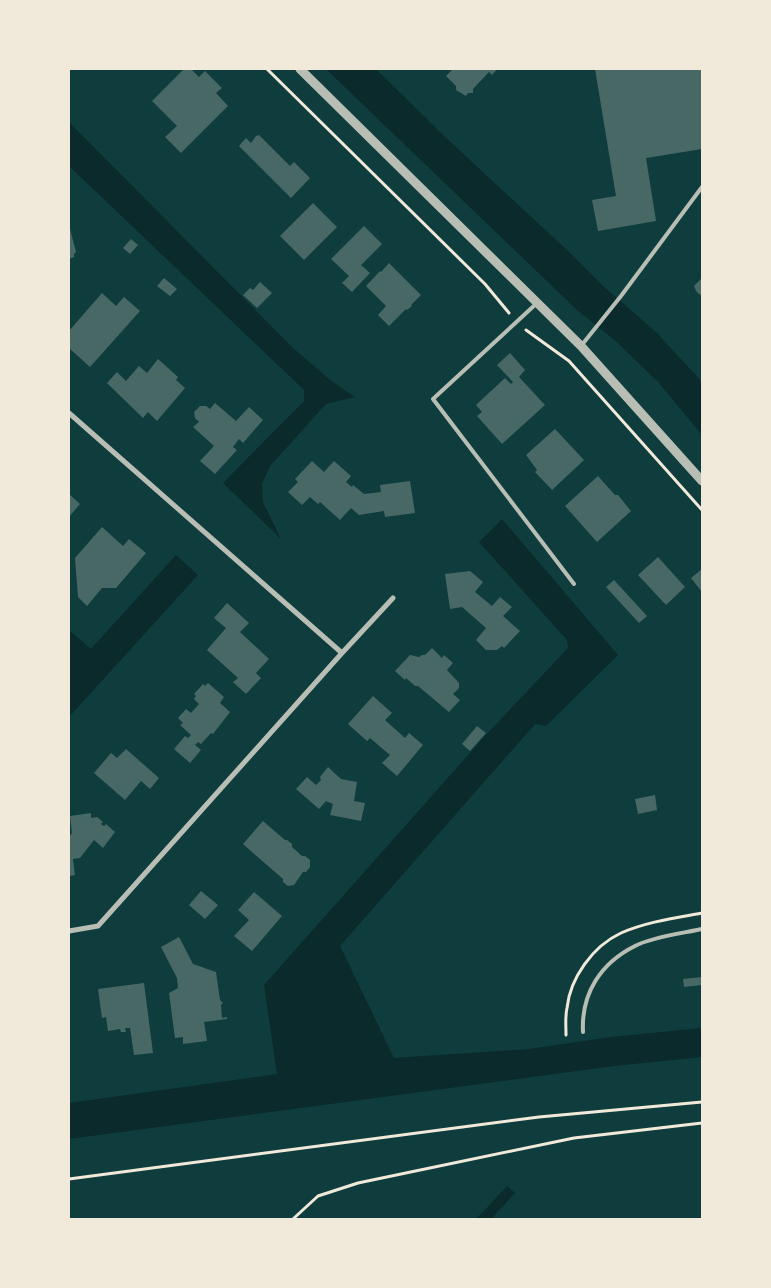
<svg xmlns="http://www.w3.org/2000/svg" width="771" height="1288" font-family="'Work Sans',sans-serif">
<rect width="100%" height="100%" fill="#0f3d3e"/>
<path fill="#0a2a2b" d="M326,69H376L443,135L567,250L603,286L656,332L702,382V435L659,383L617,342L577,310Z
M69,122L292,347L330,380L355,397L326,404L270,466L262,484L263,502L281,539L223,483L304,401V390L69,166Z
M502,519L618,655L546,726L535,724L340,946L394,1058L529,1049L611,1037L702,1028V1057L614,1066L69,1139V1103L277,1074L264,985L485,736L568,648L567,640L479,542Z
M176,555L198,575L69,717V630L91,649Z
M507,1186L515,1193L491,1219H475L482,1213Z"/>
<path fill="#486865" d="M184,69H191L199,77L205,71L222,88L216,93L228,106L181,153L165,137L177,126L152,101Z
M453,69H497L492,75L489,72L473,89V93H468L466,96L456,90V86L446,76Z
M595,69H702V149L646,158L656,221L598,231L592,200L616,196Z
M259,135L290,166L294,162L310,178L291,198L239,146L246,138L251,143L256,136Z
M313,203L337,227L304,260L280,236Z
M69,225L76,252L74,254V257L69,259Z
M364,226L382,244L361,265L370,273L352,292L342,283L349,276L331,259Z
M131,239L138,245L130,254L123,248Z
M389,263L421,295L411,305L412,306L407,310L406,309L389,326L378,315L386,306L366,286L380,271L381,272Z
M164,278L177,289L170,296L157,286Z
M702,278V294L700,295L696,291L694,286Z
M260,282L272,293L257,308L243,295L250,288L253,290Z
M102,293L116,306L124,297L140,311L90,367L69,348V331Z
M510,353L525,370L519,377L545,405L502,444L477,416L482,412L476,405L505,378L511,384L513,382L497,365Z
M158,359L178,377L176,380L185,388L157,421L148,412L143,418L107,383L117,372L126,381L139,366L147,373Z
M215,403L236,421L249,407L263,420L243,443L239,439L233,447L237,450L215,474L200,461L214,446L193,427L199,422L195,418L194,412L200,406H206L210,409Z
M555,429L584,460L552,490L535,472L537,470L526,455Z
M312,461L324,472L334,461L351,476L346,482L352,487L353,485L364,494L381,492L380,485L410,481L415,513L385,517L384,511L359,515L351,508L340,520L320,502L318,504L310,497L302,505L288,492L298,482L295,479Z
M598,476L615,495H618L631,511L597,542L565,506Z
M69,494L80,504L69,517Z
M102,527L123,546L129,539L146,553L116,588H102L87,606L78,597L75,558Z
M658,557L685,587L666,605L638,575Z
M702,569V592L691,578Z
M470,571L483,582L475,592L492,606L500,597L512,607L503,616L520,631L504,648L502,646L497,650H486L476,640L486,628L462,607L450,609L445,574Z
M614,580L647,616L639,623L606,587Z
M227,603L249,623L240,632L269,659L256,673L261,678L246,694L233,682L238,678L207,650L226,628L214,618Z
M432,648L442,658L444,655L453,663L447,670L459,683V688L453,694L460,700L449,712L418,686H415L406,678L405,680L395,671L410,655L419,657L422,655H425Z
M208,683L224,697L220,703L230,712L213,734L211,733L201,744L198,742L195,745L201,750L190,763L174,749L185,736L188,738L191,735L180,725L183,723L178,718L186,709L191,713L199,704L194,699L196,696L194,694L203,684L205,686Z
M373,696L392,713L385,720L405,738L409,733L423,745L397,776L382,763L390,755L370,738L367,741L348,724Z
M477,726L486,733L470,751L462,744Z
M126,749L159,778L150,789L141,781L125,800L94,773L111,753L117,758Z
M328,767L341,779L357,782L354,801L365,803L361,821L330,815L333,804L326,801L319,809L296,789L307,777L316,785L321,780L320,777Z
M655,795L657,810L638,814L635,799Z
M91,813V818L97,817L103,822L101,824L104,826L106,824L115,832L103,848L94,840L80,858L73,859L75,875L69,876V837L72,833L70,816Z
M263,821L285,840H287L292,844V847L302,856H305L310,860V867L306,872H303L294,885L288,886L283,882V879L243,844Z
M201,891L218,905L205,919L189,905Z
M254,892L282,916L252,951L234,936L249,920L238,910Z
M179,937L193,964L216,972L220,1000L223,1003L221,1005L222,1018L227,1017V1019L204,1022L207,1041L183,1044V1037L175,1038L169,993L178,988L177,978L161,947Z
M702,977V985L684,987L683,979Z
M144,983L153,1053L134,1055L130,1028H125L126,1032H121L120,1029L108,1031L106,1017L102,1018L98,989Z"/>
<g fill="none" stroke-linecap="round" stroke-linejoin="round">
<path stroke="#f1e9da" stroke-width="3" d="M267,69L485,284L509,313
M526,330L569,361L702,510
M566,1035C566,1026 565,1016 567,1008C570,978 593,946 621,933C646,922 675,918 702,913
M69,1179L539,1117L702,1102
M293,1219L318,1196L358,1183L574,1138L702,1123"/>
<path stroke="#b8beb3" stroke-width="4" d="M537,303L433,399L574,584
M581,346L621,296L702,187
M583,1032C581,993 601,963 635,946C651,937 684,933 702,929"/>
<path stroke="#b8beb3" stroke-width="5" d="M69,413L342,653
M69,931L98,926L342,653L393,598"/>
<path stroke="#b8beb3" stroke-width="9" d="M300,69L581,346L702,481"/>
</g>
<rect width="771" height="1288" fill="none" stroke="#f1e9da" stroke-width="140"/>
</svg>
